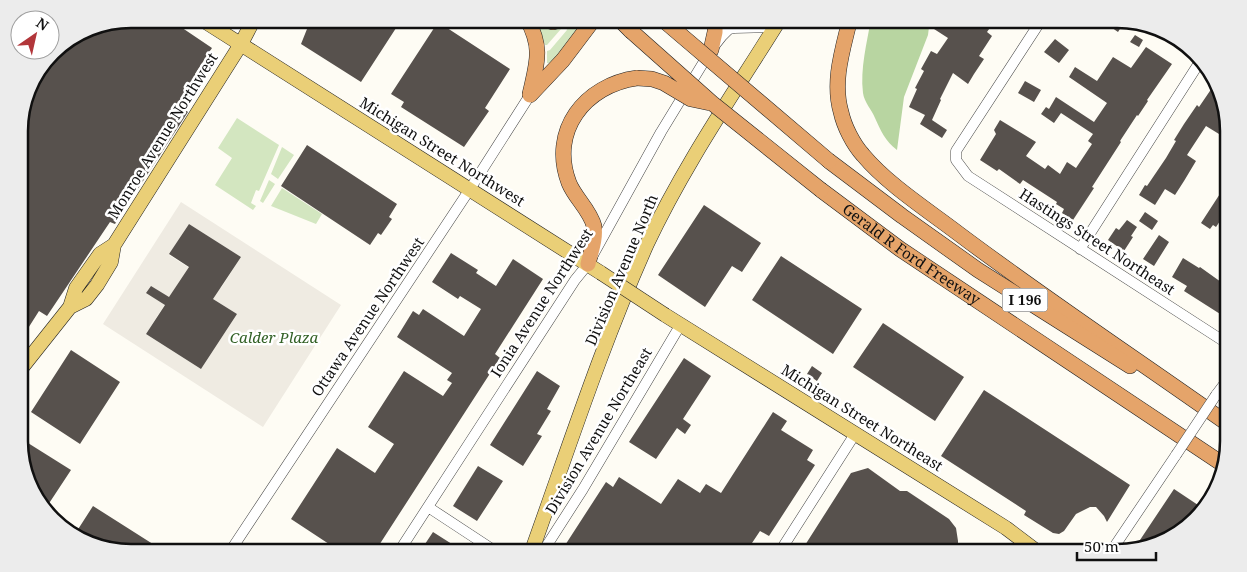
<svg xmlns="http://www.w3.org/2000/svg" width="1247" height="572" font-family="'Noto Serif',serif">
<rect width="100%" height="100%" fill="#fefcf4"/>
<path fill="#d3e6c0" d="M578,19H587L556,58L549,63H547V51L550,50L567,30L566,27Z
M539,27L547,29H561L547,45H545Z
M237,118L279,145L259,191L256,190L251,203L256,206L253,210L215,185L232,158L218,148Z
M282,147L294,155L278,179L271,174Z
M269,180L275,184L263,203L260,201Z
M282,188L322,214L316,224L271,206Z"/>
<path fill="#b8d5a1" d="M871,19H930L928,35L904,97L897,150C885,141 881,131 875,118C872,110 864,102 863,93C860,69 867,42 871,19Z"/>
<path fill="#efebe2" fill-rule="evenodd" d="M181,202L341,305L263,427L103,324ZM189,224L241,257L221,288L169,255ZM181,279L237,314L201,369L146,334Z"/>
<path fill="#57514d" d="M131,19H169L212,48L195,74L203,80L184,109L188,112L115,224L110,222L47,316L39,311L20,341L19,123L30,82L57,47L88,27Z
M311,19H388L398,25L361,82L301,44Z
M941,19L951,25L955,19H996L987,32L992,36L979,56L984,59L974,74L968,84L953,73L940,99L941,100L932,120L947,130L942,138L920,124L925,115L909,107L917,89L915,88L924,71L921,69L931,51L937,54L948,38L934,29Z
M1070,19H1116L1125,21L1118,32L1102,21L1097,29L1089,24L1085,29Z
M438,22L510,69L485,108L489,111L464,147L401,107L404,102L391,94Z
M1135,35L1143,40L1139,47L1130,42Z
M1055,39L1069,50L1059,63L1044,52Z
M1146,47L1172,64L1147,100L1148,101L1138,116L1137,115L1120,141L1121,142L1092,187L1094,188L1073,220L1062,213L1064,209L1056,204L1057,202L1023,180L1020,184L999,169L997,171L980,160L996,134L994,130L1000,120L1036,142L1026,156L1045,169L1048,165L1060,174L1067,162L1076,168L1092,144L1088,141L1093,134L1061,113L1054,123L1041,114L1046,107L1049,109L1056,97L1094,122L1107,103L1069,77L1075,67L1097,81L1113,57L1131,68Z
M1025,81L1041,90L1034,102L1018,93Z
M1214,85L1227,116V121L1219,134L1206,126L1187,155L1196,161L1184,181L1175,195L1165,189L1155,205L1139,195L1145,185L1147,186L1166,158L1176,141L1174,140L1184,124L1197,105L1199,107Z
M307,145L397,204L389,217L392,219L381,235L378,233L370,245L281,186Z
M1227,183L1228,203L1219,216L1222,218L1216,227L1213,225L1210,229L1201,223Z
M704,205L761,243L742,272L732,266L705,307L658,275Z
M1145,212L1158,221L1152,230L1139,221Z
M1127,220L1137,227L1131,236L1133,237L1124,251L1108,240L1116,228L1119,230Z
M189,224L241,257L213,299L237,314L201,369L146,334L165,305L146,293L151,286L169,297L189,267L169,254Z
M1159,235L1169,242L1154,266L1143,259Z
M451,253L478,270L476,273L496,286L513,259L543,279L495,354L500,358L374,553H323L329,544L291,519L337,448L375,473L394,444L368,427L404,371L443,396L452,383L447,380L452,373L397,337L413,311L419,315L423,309L464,336L481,309L460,296L458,299L432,282Z
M781,256L862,309L833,354L752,300Z
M1183,258L1199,268L1200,267L1228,287V319L1184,291L1187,286L1172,277Z
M883,323L964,377L935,421L853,367Z
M71,350L120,382L80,444L31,412Z
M684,358L711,376L683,419L691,425L685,434L677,428L656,459L629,442Z
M812,366L822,373L817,381L807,374Z
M537,371L560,386L547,409L551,411L537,434L542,436L523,466L490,445Z
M984,390L1130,485L1107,522L1104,516L1096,507H1090L1076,514L1064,531L1059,534L1053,533L1024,515L1026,511L941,456Z
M773,412L787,421L781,430L813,450L807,460L815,465L769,536L760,531L748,549L740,544L734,553H560L606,482L613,487L619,477L661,504L678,479L700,493L706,484L721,493Z
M20,438L71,470L44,511L42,509L20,456Z
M478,466L503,481L477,521L453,506Z
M868,468L900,491H907L949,519L956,528L958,541V553H880L866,543L861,553H800L851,473Z
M1174,489L1201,507L1179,534L1134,549Z
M93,506L167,553H131L88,545L75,534Z
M433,532L466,553H419Z"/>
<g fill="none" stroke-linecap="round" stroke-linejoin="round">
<g stroke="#434343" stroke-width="11">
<path id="minor" d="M1042,19L956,151V160L968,176L1228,344
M1080,249L1201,60
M1216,395L1228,379
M428,507L498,553
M229,553L470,189L530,95
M398,553L575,280L588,264L661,132L711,50L722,36L729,29L734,28L775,27
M542,553L583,489L681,324
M779,553L855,434
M1110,553L1176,455"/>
</g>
<g stroke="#212121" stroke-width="15">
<path id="major" d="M201,19L601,273
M70,307L86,299L97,285L111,262L114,245L241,44L254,19
M665,315L1006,528L1039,553
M20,370L70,307L76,288L100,254L114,245
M531,553C568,450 602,344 647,244C684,165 734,93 780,19"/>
</g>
<g stroke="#212121" stroke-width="16">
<g id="highway">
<path d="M527,19C543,48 537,63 530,94"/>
<path d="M543,19L553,22L564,19"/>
<path d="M619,19L631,31"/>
<path d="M850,19C843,49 832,81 841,112C844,126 853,144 863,155C887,184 929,211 959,234C1047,300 1139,361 1228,424"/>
<path d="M711,50L715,32V19"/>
<path d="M530,95L563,60L594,19"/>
<path d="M829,161L902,216L978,270L1130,366"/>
<path id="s1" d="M821,190L900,249L1224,465"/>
<path d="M588,264C591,251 596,239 594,226C590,210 575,198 569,183C549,131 585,85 637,78"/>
</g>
</g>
<use href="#minor" stroke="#fff" stroke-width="10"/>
<use href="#major" stroke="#eacf77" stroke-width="14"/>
<use href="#highway" stroke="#e5a46a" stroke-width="15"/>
<g stroke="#434343" stroke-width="11" stroke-linecap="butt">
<path id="minor-bridge" d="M1176,455L1216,395"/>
</g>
<g stroke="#212121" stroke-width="15" stroke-linecap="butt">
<path id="major-bridge" d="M601,273L665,315"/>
</g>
<g stroke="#212121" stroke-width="16" stroke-linecap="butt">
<path id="highway-bridge" d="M662,19L829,161
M631,31L712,103L821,190
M637,78L652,79L664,83L691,99L710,103"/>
</g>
<use href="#minor-bridge" stroke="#fff" stroke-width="10"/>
<use href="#major-bridge" stroke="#eacf77" stroke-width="14"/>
<use href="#highway-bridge" stroke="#e5a46a" stroke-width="15"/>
</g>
<g text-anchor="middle" stroke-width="5" stroke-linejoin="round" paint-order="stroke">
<rect fill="#fff" stroke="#585858" stroke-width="1" x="1002.5" y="288.5" width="45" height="23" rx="4"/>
<g font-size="14" font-weight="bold" fill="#101010">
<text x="1025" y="305">I 196</text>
</g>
<g font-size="15" fill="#101010" stroke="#fff">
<text transform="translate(163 136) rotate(-58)" y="5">Monroe Avenue Northwest</text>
<text transform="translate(442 152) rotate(32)" y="5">Michigan Street Northwest</text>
<text transform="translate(1097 242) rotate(33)" y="5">Hastings Street Northeast</text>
<text dy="5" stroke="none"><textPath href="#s1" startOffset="111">Gerald R Ford Freeway</textPath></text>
<text transform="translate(622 270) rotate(-67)" y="5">Division Avenue North</text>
<text transform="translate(542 303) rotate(-57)" y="5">Ionia Avenue Northwest</text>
<text transform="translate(368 317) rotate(-56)" y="5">Ottawa Avenue Northwest</text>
<text transform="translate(862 418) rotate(32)" y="5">Michigan Street Northeast</text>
<text transform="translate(599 431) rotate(-59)" y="5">Division Avenue Northeast</text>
</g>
<g font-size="15" font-style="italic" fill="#326126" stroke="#fff">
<text x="274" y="343">Calder Plaza</text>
</g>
</g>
<path d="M0 0H1247V572H0ZM131 28H1117A103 103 0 0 1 1220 131V441A103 103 0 0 1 1117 544H131A103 103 0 0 1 28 441V131A103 103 0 0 1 131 28Z" fill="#ececec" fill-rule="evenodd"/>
<path fill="none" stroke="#101010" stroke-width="2.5" d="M131 28H1117A103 103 0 0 1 1220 131V441A103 103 0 0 1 1117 544H131A103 103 0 0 1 28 441V131A103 103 0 0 1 131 28Z"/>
<g transform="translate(35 35) rotate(34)"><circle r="24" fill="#ffffff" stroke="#9f9f9f"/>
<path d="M0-4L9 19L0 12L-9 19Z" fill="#b2363a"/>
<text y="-8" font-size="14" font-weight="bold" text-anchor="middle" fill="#101010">N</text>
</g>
<path d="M1077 552v8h79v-8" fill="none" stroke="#101010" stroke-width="2.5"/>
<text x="1084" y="552" font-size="15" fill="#101010" stroke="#ffffff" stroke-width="4" paint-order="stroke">50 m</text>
</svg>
